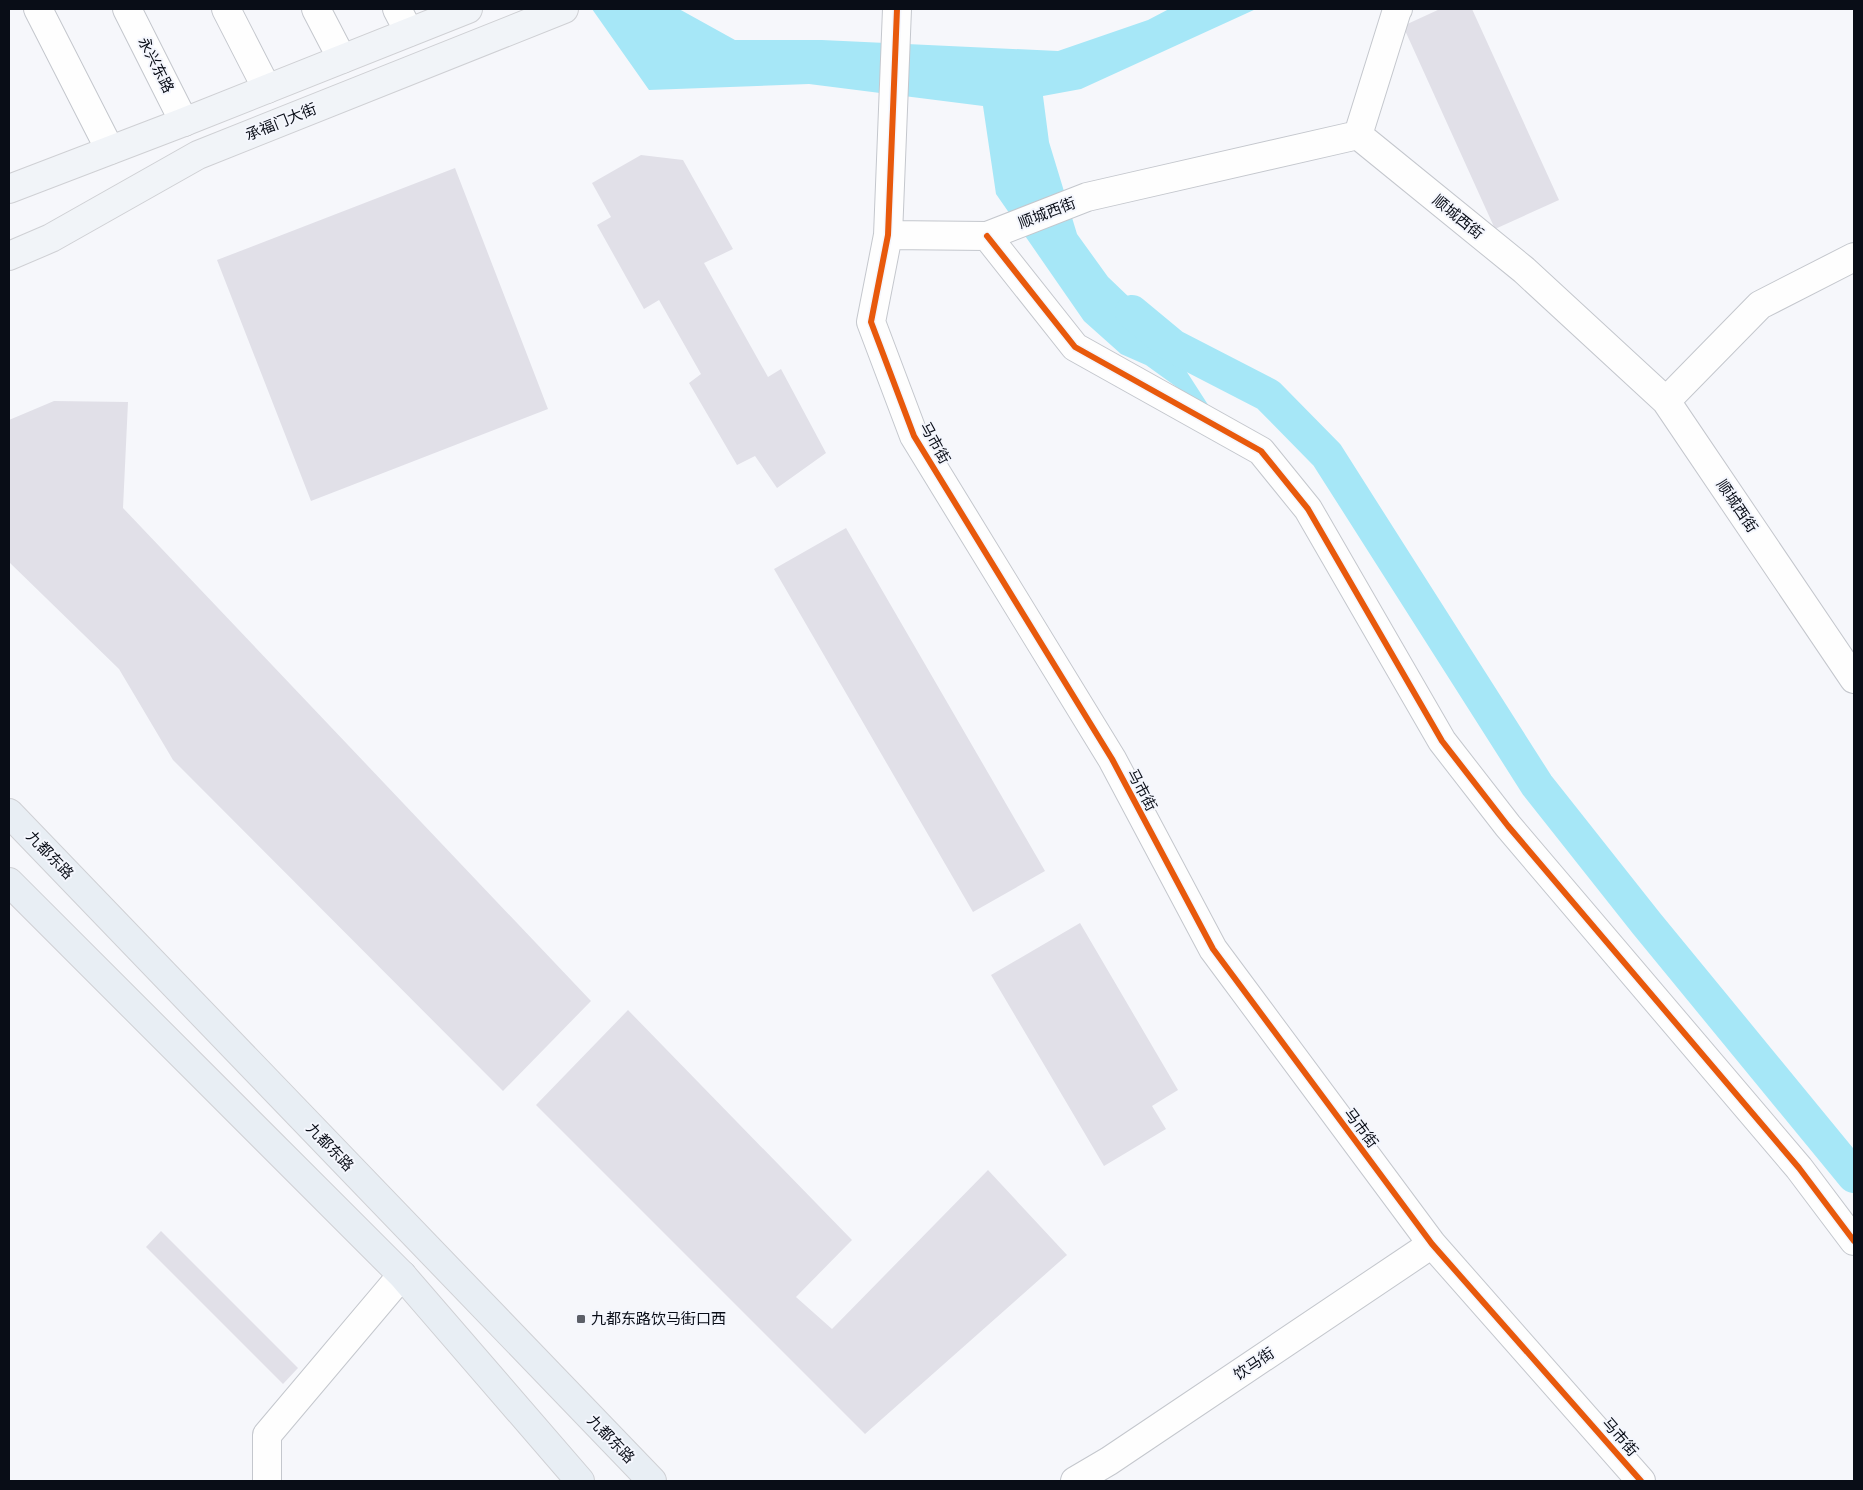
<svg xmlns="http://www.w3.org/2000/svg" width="1863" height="1490" font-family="Merriweather,'Noto Sans SC',serif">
<rect width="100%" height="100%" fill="#f6f7fb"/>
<path fill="#a6e7f7" d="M592,9H679L735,40H822L1058,51L1148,20L1169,9H1256L1081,89L1043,96L1049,142L1077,234L1108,277L1154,321L1214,414L1146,365L1121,354L1084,321L996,194L983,106L809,84L649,90Z"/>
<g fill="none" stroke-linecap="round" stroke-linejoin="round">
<path stroke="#a6e7f7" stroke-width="34" d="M1132,312L1173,346L1268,395L1327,455L1537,785L1647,924L1854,1176"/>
</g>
<path fill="#e1e0e8" d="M1440,9H1472L1559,200L1495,229L1403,26Z
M641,155L683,160L733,249L704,263L768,377L781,369L826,453L777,488L755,456L737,465L689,383L701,374L659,300L644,309L597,225L611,217L592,183Z
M455,168L548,409L311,501L217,260Z
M54,401L128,402L123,508L591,1001L503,1091L173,760L119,669L9,562V420Z
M846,528L1045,871L973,912L774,569Z
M1080,923L1178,1090L1152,1106L1166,1129L1104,1166L991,975Z
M628,1010L852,1240L796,1297L832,1329L988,1170L1067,1255L865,1434L536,1105Z
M161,1231L298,1368L283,1384L146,1247Z"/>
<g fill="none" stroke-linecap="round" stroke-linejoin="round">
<g stroke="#c4c7cd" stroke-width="30">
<path id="minor" d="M38,9L110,150
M127,9L184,122
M226,9L267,89
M316,9L342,59
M397,9L409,32
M897,9L888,235L871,322L914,436L1112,759L1213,949L1432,1244L1641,1481
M1358,135L1397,10L1398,9
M888,235L987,236L1087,197L1358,135L1524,270L1666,401L1854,679
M987,236L1075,347L1261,451L1308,509L1442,741L1508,826L1799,1168L1854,1241
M1666,401L1760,305L1854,257
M267,1481V1435L402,1275
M1075,1481L1109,1461L1432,1244"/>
</g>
<g stroke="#cfd0d4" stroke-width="30">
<path id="major" d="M9,189L184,122L468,9
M9,256L51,238L198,155L564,9"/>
</g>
<g stroke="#cfd0d4" stroke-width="30">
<path id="highway" d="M9,813L652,1481
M9,882L402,1275L580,1481"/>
</g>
<use href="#minor" stroke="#fefefe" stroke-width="28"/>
<use href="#major" stroke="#f1f4f8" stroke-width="28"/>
<use href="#highway" stroke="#e8eef4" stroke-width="28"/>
<g stroke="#f4f6fd" stroke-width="9">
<path id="cycleway" d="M897,9L888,235L871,322L914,436L1112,759L1213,949L1432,1244L1641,1481
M987,236L1075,347L1261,451L1308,509L1442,741L1508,826L1799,1168L1854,1241"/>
</g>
<use href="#cycleway" stroke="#e8590c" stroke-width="6"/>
</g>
<rect fill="#5c5f67" stroke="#f4f6fd" stroke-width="2" x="576" y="1314" width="10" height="10" rx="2.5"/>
<g text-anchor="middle" stroke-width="4" stroke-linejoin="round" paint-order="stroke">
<g font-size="15" fill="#090d17" stroke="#f4f6fd">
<text transform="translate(156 65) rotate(63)" y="5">永兴东路</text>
<text transform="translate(281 122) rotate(-22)" y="5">承福门大街</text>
<text transform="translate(1047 213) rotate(-21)" y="5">顺城西街</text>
<text transform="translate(1458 217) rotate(39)" y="5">顺城西街</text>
<text transform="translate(935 443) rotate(61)" y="5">马市街</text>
<text transform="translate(1737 506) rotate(56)" y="5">顺城西街</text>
<text transform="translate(1142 790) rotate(62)" y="5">马市街</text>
<text transform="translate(50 855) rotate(46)" y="5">九都东路</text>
<text transform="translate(1361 1128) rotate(53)" y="5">马市街</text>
<text transform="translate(330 1147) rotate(46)" y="5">九都东路</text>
<text transform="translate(1254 1364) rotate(-34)" y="5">饮马街</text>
<text transform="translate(1620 1437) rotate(49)" y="5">马市街</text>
<text transform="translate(611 1439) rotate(46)" y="5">九都东路</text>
</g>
<g font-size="15" fill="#090d17" stroke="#f4f6fd" text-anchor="start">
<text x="591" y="1324">九都东路饮马街口西</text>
</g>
</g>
<rect width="1863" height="1490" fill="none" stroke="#090d17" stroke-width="20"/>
</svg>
